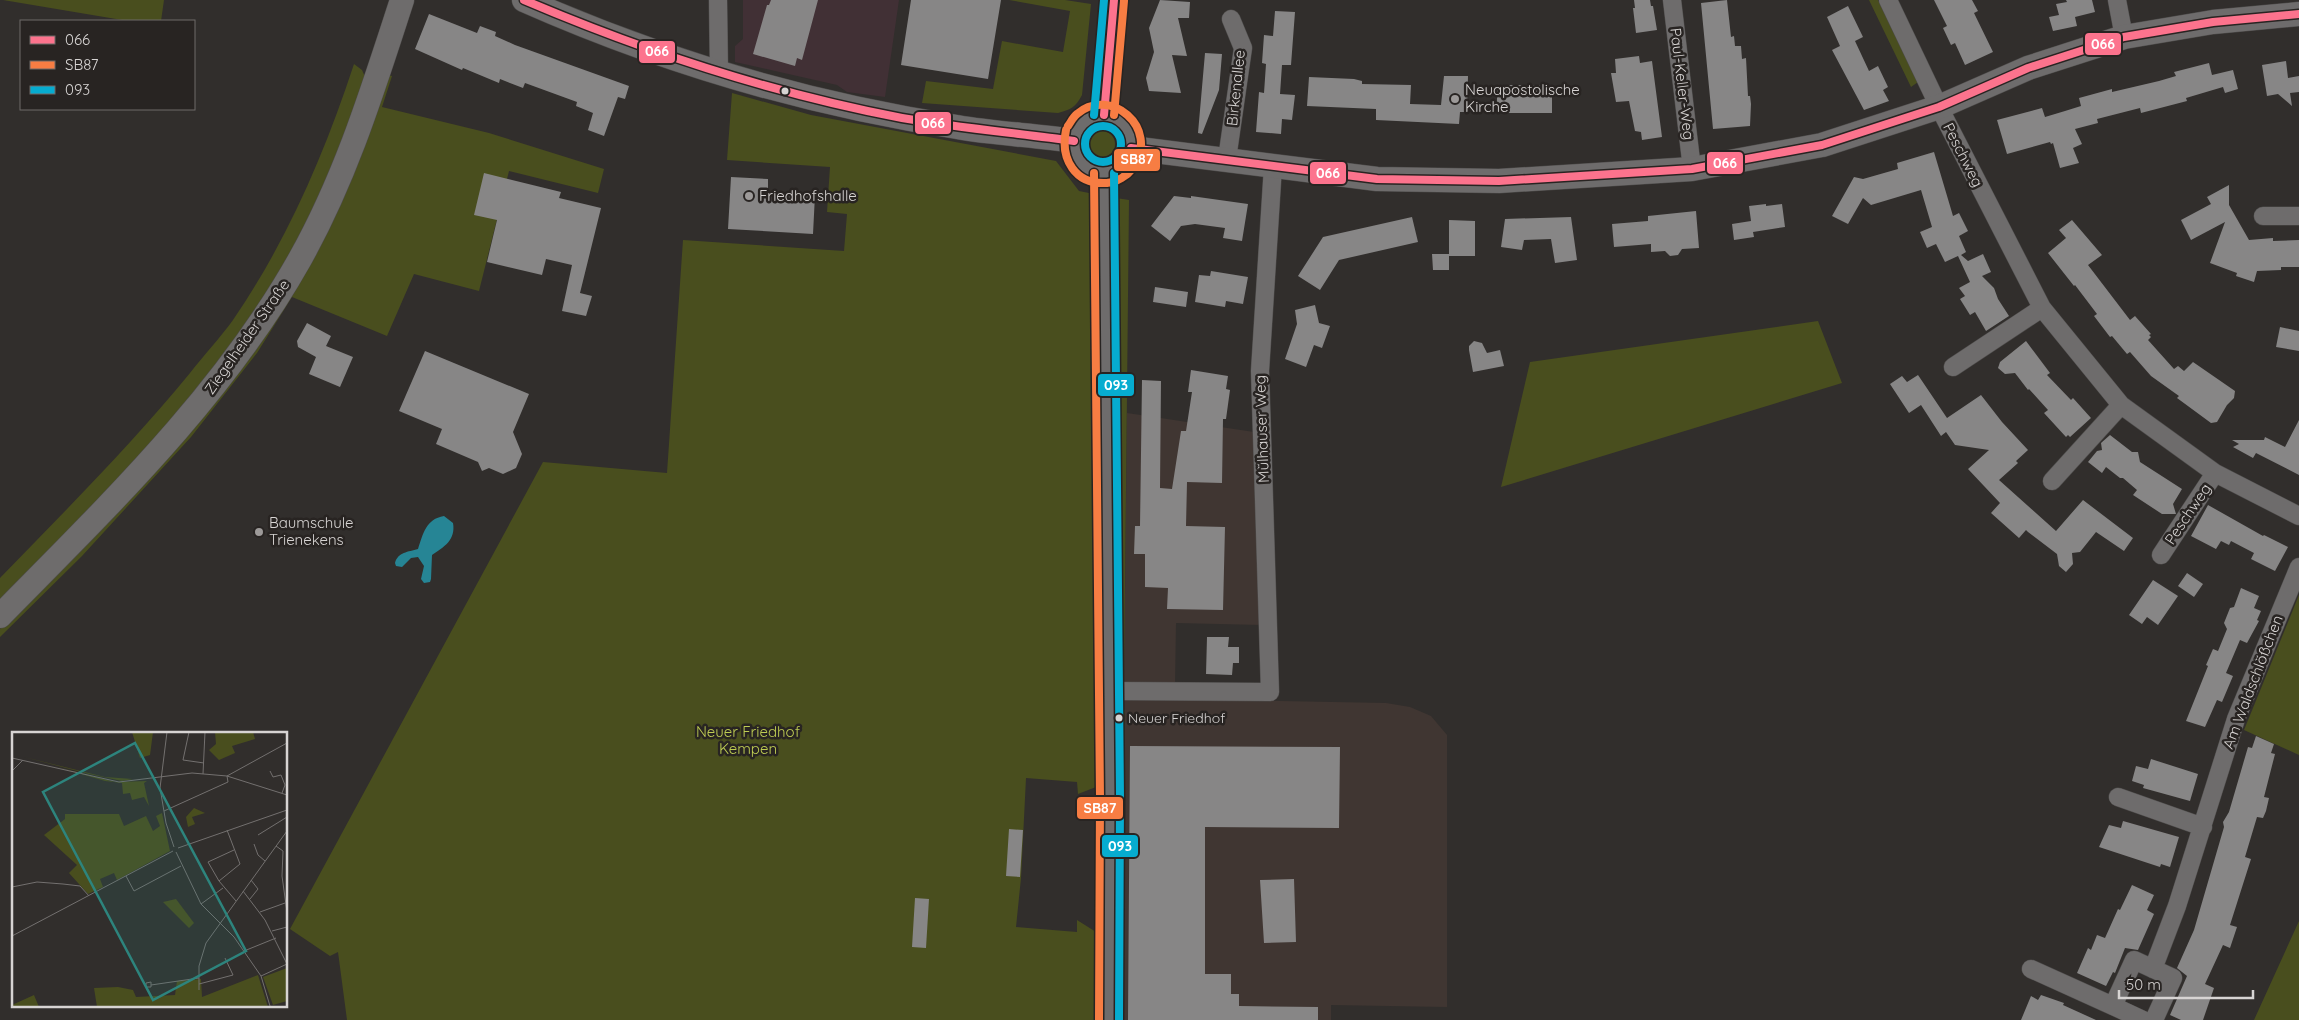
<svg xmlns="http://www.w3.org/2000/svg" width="2299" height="1020" font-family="Quicksand,sans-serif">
<rect width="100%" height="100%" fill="#312e2c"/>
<path fill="#403632" d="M1127,413L1254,432L1262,625L1176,623L1175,687L1124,685Z
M1124,695L1280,701L1386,703L1410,707L1431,716L1447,735V1007L1331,1005V1020H1123Z"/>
<path fill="#413035" d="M743,0H899L885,97L847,92L837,85L735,62V46L743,39Z"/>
<path fill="#494e1e" d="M3,0H164L161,21H128Z
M1009,0H1065L1091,4L1082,95C1076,107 1070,110 1058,113L922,103L926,81L993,89L1002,41L1063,52L1070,11Z
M1869,0H1878L1918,82L1911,87Z
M354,64L362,70L366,79L322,197L271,290L208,380L0,606V578C65,511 131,445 190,373C204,355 220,338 233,320C287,241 324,155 354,64Z
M387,75L392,76L382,107L489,133L604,169L598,193L509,171L479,291L414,274L387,336L292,297L257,353L191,437L82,556L0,637V629L75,554L204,411Z
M732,93L811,115L1056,161L1079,191L1089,193C1099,391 1096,589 1096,787L1078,794L1077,782L1026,778L1021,878L1016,927L1077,932V920L1096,932L1095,1020H347L338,952L330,956L290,929L543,462L667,473L683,240L844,251L847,214L827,212L830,167L727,160Z
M1089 144a13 13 0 1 1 26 0a13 13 0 1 1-26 0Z
M1116,198L1129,200L1124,685L1116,677Z
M1818,321L1842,383L1501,487L1530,362Z
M2299,595V755L2244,730Z
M1125,709L1123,1020H1115L1117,720Z
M2299,921V1020H2254Z"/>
<path fill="#268595" d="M444,516L453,523C456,540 444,547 432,555L431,579L430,582L424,583L421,579L424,566L418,557L411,558L402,567L396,566L395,563C398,552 408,552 418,549C423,534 426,519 444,516Z"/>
<path fill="#878686" d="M771,0H818L802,60L797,58L795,66L753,54L767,5H769Z
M911,0H1001L988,79L901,65Z
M1160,0L1190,2L1189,18H1178L1187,56L1172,55L1181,93L1149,91L1146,78L1154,52L1149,28Z
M1634,0H1650L1651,6H1653L1657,30L1636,33L1633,8H1635Z
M1727,0L1731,37L1734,36L1735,46H1741L1742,59L1746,58L1748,96H1750L1751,104L1750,126L1713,129L1701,3Z
M1934,0H1972L1978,11L1974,13L1993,52L1965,65L1955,43L1951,45L1943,28L1947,26Z
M2066,0H2092L2095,12L2075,17L2077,26L2053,31L2049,17L2059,15L2056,4L2067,2Z
M1848,6L1863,37L1855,41L1869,71L1878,66L1888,87L1883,90L1889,101L1864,110L1832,50L1840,46L1827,17Z
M1275,11L1295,12L1291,65H1282L1280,94L1295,95L1292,120L1282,119L1281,134L1256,132L1259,92L1264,93L1266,64L1262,63L1264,35L1273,36Z
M429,14L477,33L480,26L496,32L495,36L515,45L629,86L625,99L618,97L604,136L588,130L593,113L576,106L577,102L525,83L523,88L500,79L499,83L463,68L462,70L415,49Z
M1205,53L1222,54L1219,90L1202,134L1198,133Z
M1639,56L1640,63L1652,61L1662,137L1642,140L1641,132L1635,131L1629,101L1616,102L1611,73H1616L1615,59Z
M2286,61L2288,78L2299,76V92L2290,93L2292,106L2278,94L2267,96L2262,65Z
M2209,63L2212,75L2233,70L2238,89L2225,93L2223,87L2186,98L2187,101L2141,113L2140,108L2097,119L2098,123L2075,129L2082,144L2073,148L2079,163L2060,168L2053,143L2051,144L2050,142L2007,154L1997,120L2042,108L2045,117L2065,111L2081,106L2079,98L2112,89V92L2159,81L2176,76L2174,72Z
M1444,76H1468L1467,112H1460L1459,124L1376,120V109L1307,106L1309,77L1354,79L1362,81V84L1411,85L1410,104L1441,105Z
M1497,85H1552V113H1497Z
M1934,152L1953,216L1959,213L1968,231L1959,236L1966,252L1961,255L1968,261L1983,254L1991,272L1982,276L1994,288L1998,299L2009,316L1986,331L1975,312L1970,315L1960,299L1965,296L1959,288L1970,282L1958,256L1945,262L1936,244L1927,248L1920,232L1932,227L1921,190L1871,205L1863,198L1848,224L1832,216L1854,177L1863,179L1898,169L1897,163Z
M484,173L561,192L559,198L601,208L580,293L592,296L586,316L562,311L572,265L546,259L542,275L487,262L497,220L474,215Z
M731,177L768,179V192L815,195L813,234L728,229Z
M2229,185V205L2249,240L2273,238V241L2299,240V267H2281V270L2257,271L2254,282L2236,276L2237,273L2210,263L2225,222L2191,240L2181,220L2211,204L2207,197Z
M1174,196L1191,198V196L1248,204L1242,241L1223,238L1225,228L1195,224L1181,226L1170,241L1151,226Z
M1766,204V206L1782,204L1785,227L1753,232L1754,237L1734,240L1732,224L1751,221L1749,206Z
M1696,211L1699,248L1682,249L1678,255L1670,256L1665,251L1651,252V244L1614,247L1612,224L1648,221V216Z
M1412,217L1418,242L1339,260L1320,290L1298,276L1323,237Z
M1571,217L1577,260L1555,263L1551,239L1524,240L1522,250L1501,247L1505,219Z
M1449,220L1475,221V256H1449Z
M2072,220L2102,255L2088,265L2130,320L2135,316L2151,334L2149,335L2151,337L2148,340L2174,369L2178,366L2184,371L2193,362L2235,391L2234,398L2227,405L2217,422L2211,423L2177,398L2179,396L2151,376L2130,352L2127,354L2112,336L2110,337L2094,316L2097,314L2075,285L2074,286L2048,253L2066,238L2059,230Z
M1432,254H1449V270H1433Z
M1211,271L1248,277L1243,304L1226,301L1225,307L1195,302L1199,275L1210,276Z
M1155,287L1188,292L1186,307L1153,302Z
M1315,305L1319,323L1330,326L1322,348L1314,345L1306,367L1285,359L1297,324L1295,310Z
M307,323L331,336L326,346L353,357L340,387L309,374L316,357L298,347L297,341Z
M2280,327L2299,331V351L2276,347Z
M1474,341L1482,343L1487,353L1500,350L1504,366L1473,372L1469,350V346Z
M2026,341L2050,373L2047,375L2071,400L2073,398L2091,418L2070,437L2068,435L2066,437L2044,413L2048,410L2029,389L2028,390L2015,373L2005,374L1998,368L2000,362Z
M425,351L529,394L513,432L522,454L516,468L503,474L489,468L482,471L478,462L436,444L442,429L399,411Z
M1191,370L1228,376L1226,389L1230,390L1226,419H1223L1222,483L1187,482L1186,526L1225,527L1223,610L1167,609L1168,588L1145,587V554H1134L1135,526H1140L1142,380L1161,381L1160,488L1172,489L1181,431H1186L1192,392H1188Z
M1918,375L1947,418L1981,395L2002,422L2028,450L2016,461L2018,463L1999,480L2056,531L2083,500L2133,538L2124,551L2096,532L2080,552L2072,553L2073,564L2066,572L2059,566L2057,554L2028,532L2026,530L2019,538L1991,513L2000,503L1968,469L1989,450L1955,445L1946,432L1941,436L1921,405L1909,413L1890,384L1902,376L1907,382Z
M2299,420V475L2256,453L2253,458L2233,447L2239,444L2232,440H2264L2265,437L2285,447Z
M2110,435L2132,452H2138L2140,462L2182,489L2173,504L2176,514H2162L2133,495L2137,490L2123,478H2120L2106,467L2102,473L2088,462L2097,451L2102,450L2101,443Z
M2208,505L2263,536L2264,535L2288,547L2275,571L2251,559L2254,553L2231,541L2229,545L2221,541L2216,549L2191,536Z
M2187,573L2203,584L2194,597L2178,586Z
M2153,580L2178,596L2158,625L2147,617L2142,624L2129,615Z
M2241,588L2259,596L2254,608L2261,611L2257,620L2259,621L2247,643L2240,640L2226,673L2233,676L2222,702L2217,700L2205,727L2186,721L2208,666L2206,665L2213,649L2218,651L2227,629L2224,623L2230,608L2234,607Z
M1207,637H1229L1228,647H1239V663H1233L1232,675L1206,674Z
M2256,736L2274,744L2271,753L2275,754L2264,797L2269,798L2266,811L2263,818L2257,817L2245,857L2251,859L2230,925L2237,927L2230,948L2223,945L2205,984L2214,988L2203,1020H2181L2170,1015L2187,976L2177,968L2194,930L2224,827L2223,822L2229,812L2248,747L2252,748Z
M1130,746L1340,747L1339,828L1205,827V974H1231V994H1239V1006L1318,1007V1020H1128Z
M2151,759L2198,774L2190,801L2143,788L2144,785L2132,781L2136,766L2148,769Z
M2123,821L2179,837L2170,867L2161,864L2160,867L2099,847L2109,825L2121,828Z
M1009,829L1023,830L1020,877L1006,876Z
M1294,879L1296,942L1264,943L1260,880Z
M2132,885L2154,895L2147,910L2154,914L2138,950L2125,948L2115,973L2113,972L2106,986L2077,973L2088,948L2091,950L2097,935L2105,938L2118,909L2120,910Z
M915,898L929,899L926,948L912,947Z
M2041,995L2064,1003L2063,1005L2096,1020H2021L2031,996L2038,1000Z"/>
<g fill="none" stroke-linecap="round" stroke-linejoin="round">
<g stroke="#4e4c4b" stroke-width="19">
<path id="street" d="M718,0L719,72
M1672,0L1692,169
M1888,0L1939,107L2042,308L2121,405L2215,473L2299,516
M2117,0L2124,37
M1227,159L1243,48L1231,19
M2263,216H2299
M1953,367L2042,308
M2052,481L2121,405
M2161,555L2215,473
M1109,691L1270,692L1260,371L1273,166
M2118,797L2203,827
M2031,969L2113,1006
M2153,969L2177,906L2236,719L2299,567
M2143,1020L2113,1006L2134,960L2173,978L2154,1020"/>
</g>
<g stroke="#4e4c4b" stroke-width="25">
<path id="secondary" d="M524,0C662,61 808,104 957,127C996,134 1035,135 1074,141
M1104,115V101L1114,0
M1073 144a29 29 0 1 1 58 0a29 29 0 1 1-58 0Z
M1131,148L1377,179L1499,181L1692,169L1822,145L1939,107L2028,68L2124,37L2213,22L2299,14
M1104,173L1110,798L1109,1020
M0,616C109,505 223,396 300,259C346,177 373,89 402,0"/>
</g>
<use href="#street" stroke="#6e6c6c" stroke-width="18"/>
<use href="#secondary" stroke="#6e6c6c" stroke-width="24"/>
<g stroke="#282422" stroke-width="11">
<path id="bus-1" d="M524,0C646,52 771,93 902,118C959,128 1017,133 1074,141
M1104,115L1114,0
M1131,148L1377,179L1499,181L1692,169L1822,145L1939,107L2028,68L2124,37L2213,22L2299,14"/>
</g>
<g stroke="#282422" stroke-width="11">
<path id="bus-2" d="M1114,115L1124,1
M1066,130C1060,159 1075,185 1107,183C1117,182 1127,176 1133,168C1161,127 1109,86 1077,114C1073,117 1071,122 1068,126
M1094,173L1100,798L1099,1020"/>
</g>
<g stroke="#282422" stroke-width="11">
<path id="bus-3" d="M1094,115L1104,0
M1085 144a18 18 0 1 1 36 0a18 18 0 1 1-36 0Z
M1114,173L1120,798L1119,1020"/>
</g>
<use href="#bus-1" stroke="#fc738d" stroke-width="8"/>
<use href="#bus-2" stroke="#f77d43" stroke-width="8"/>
<use href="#bus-3" stroke="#06acd0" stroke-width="8"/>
</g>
<g fill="#d7d4d3" stroke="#282422" stroke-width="2">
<circle cx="785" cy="91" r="4.5"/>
<circle cx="1119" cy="718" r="4.5"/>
</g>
<g fill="#9d9a99" stroke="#282422" stroke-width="2">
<circle cx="1455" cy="99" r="5"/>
<circle cx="749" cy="196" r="5"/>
<circle cx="259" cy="532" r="5"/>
</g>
<g text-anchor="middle" stroke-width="5" stroke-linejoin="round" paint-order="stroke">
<g font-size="14" fill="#d7d4d3" stroke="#282422" text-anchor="start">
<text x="1128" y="723">Neuer Friedhof</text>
</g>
<g font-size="15" fill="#d7d4d3" stroke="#282422">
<text transform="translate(1682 84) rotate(83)" y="5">Paul-Keller-Weg</text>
<text transform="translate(1236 88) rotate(-84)" y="5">Birkenallee</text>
<text transform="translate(1963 155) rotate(63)" y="5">Peschweg</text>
<text transform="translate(247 337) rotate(-55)" y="5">Ziegelheider Straße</text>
<text transform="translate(1262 429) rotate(-92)" y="5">Mülhauser Weg</text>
<text transform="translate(2188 514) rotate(-56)" y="5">Peschweg</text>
<text transform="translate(2253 682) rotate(-69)" y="5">Am Waldschlößchen</text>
</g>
<g font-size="15" fill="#d7d4d3" stroke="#282422" text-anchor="start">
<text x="1465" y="95">Neuapostolische<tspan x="1465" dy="17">Kirche</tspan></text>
<text x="759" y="201">Friedhofshalle</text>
<text x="269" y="528">Baumschule<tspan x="269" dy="17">Trienekens</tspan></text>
</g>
<g font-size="15" fill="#bfcd53" stroke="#282422">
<text x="748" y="737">Neuer Friedhof<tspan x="748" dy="17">Kempen</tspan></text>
</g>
</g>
<g transform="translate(12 732)">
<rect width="275" height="275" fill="#312e2c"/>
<path d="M120,0H141L138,23L128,26ZM203,0H241L243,7L220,14L223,21L207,28L197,18L204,12ZM12,25L93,45L121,47L110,49L77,42ZM45,35L103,50L135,49L132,51L137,74L132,65L120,68L118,61L111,62L110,51L93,49ZM182,76L193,81L180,85L183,92L176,95L174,85ZM150,81L158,119L105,148L102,141L88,147L91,155L76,162L57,141L65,133L32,103L53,87V82H107L112,94L134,84L141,99L148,94L144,84ZM164,167L182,191L177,196L151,170ZM275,236V269L261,273L251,245ZM246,243L256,275H85L82,256L106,255L121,258L124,265L163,263L165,249L189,247L190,265ZM22,263L27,275H0V273Z" fill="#494e1e"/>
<path fill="none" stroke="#73706f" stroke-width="1" d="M155,0L148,56L154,91L162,115M177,0L171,28L192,31M0,26L107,50L180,41L215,44L275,63M0,39L11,28M258,39L261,45L269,43L273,53L270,61M191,42L193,0M215,44L275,11M152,79L216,50L215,44M246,103L275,85M242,112L246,123L253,129M264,114L271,119L270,144L275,180M166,116L275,78M222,118L196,130L207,149L224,169M164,120L189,172L222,205L249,244L258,274M114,144L122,159L169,134M207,149L228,132L215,98M0,155L25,150L51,152L68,154L77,164M231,159L253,188L275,232L249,244M238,167L246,157L239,148M189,172L211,156M248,180L273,171M260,199L275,195M0,204L161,119M232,219L264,206M139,250V255H134V251ZM187,252L221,243L213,226M139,253L187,246M187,258V234L194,211L275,99"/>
<path fill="#2d847d" fill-opacity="0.15" stroke="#2d847d" stroke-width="2.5" d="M123,11L234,219L141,268L31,60Z"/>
<rect width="275" height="275" fill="none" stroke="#d7d4d3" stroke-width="2.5"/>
</g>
<g stroke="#282422" stroke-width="2">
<rect x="2084" y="32" width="38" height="24" rx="5" fill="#fc738d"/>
<rect x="638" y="40" width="38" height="24" rx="5" fill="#fc738d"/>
<rect x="914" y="111" width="38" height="24" rx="5" fill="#fc738d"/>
<rect x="1113" y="148" width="48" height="24" rx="5" fill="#f77d43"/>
<rect x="1706" y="151" width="38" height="24" rx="5" fill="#fc738d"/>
<rect x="1309" y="161" width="38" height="24" rx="5" fill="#fc738d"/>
<rect x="1097" y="373" width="38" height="24" rx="5" fill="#06acd0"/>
<rect x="1076" y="796" width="48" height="24" rx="5" fill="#f77d43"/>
<rect x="1101" y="834" width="38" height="24" rx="5" fill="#06acd0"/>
</g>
<g font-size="14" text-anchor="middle" font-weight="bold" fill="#fff">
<text x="2103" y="49">066</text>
<text x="657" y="56">066</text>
<text x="933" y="128">066</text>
<text x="1137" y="164">SB87</text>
<text x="1725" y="168">066</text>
<text x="1328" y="178">066</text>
<text x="1116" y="390">093</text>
<text x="1100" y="813">SB87</text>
<text x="1120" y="851">093</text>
</g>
<rect x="20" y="20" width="175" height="90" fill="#282422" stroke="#6e6a69"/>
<rect x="30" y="36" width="25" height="8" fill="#fc738d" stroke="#6e6a69"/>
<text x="65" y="45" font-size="15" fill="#d7d4d3">066</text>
<rect x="30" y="61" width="25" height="8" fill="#f77d43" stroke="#6e6a69"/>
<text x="65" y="70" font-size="15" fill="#d7d4d3">SB87</text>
<rect x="30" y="86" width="25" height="8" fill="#06acd0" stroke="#6e6a69"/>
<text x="65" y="95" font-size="15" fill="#d7d4d3">093</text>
<path d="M2119 990v8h134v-8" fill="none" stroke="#d7d4d3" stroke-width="2.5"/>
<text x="2126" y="990" font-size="15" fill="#d7d4d3" stroke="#282422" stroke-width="4" paint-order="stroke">50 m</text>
</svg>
